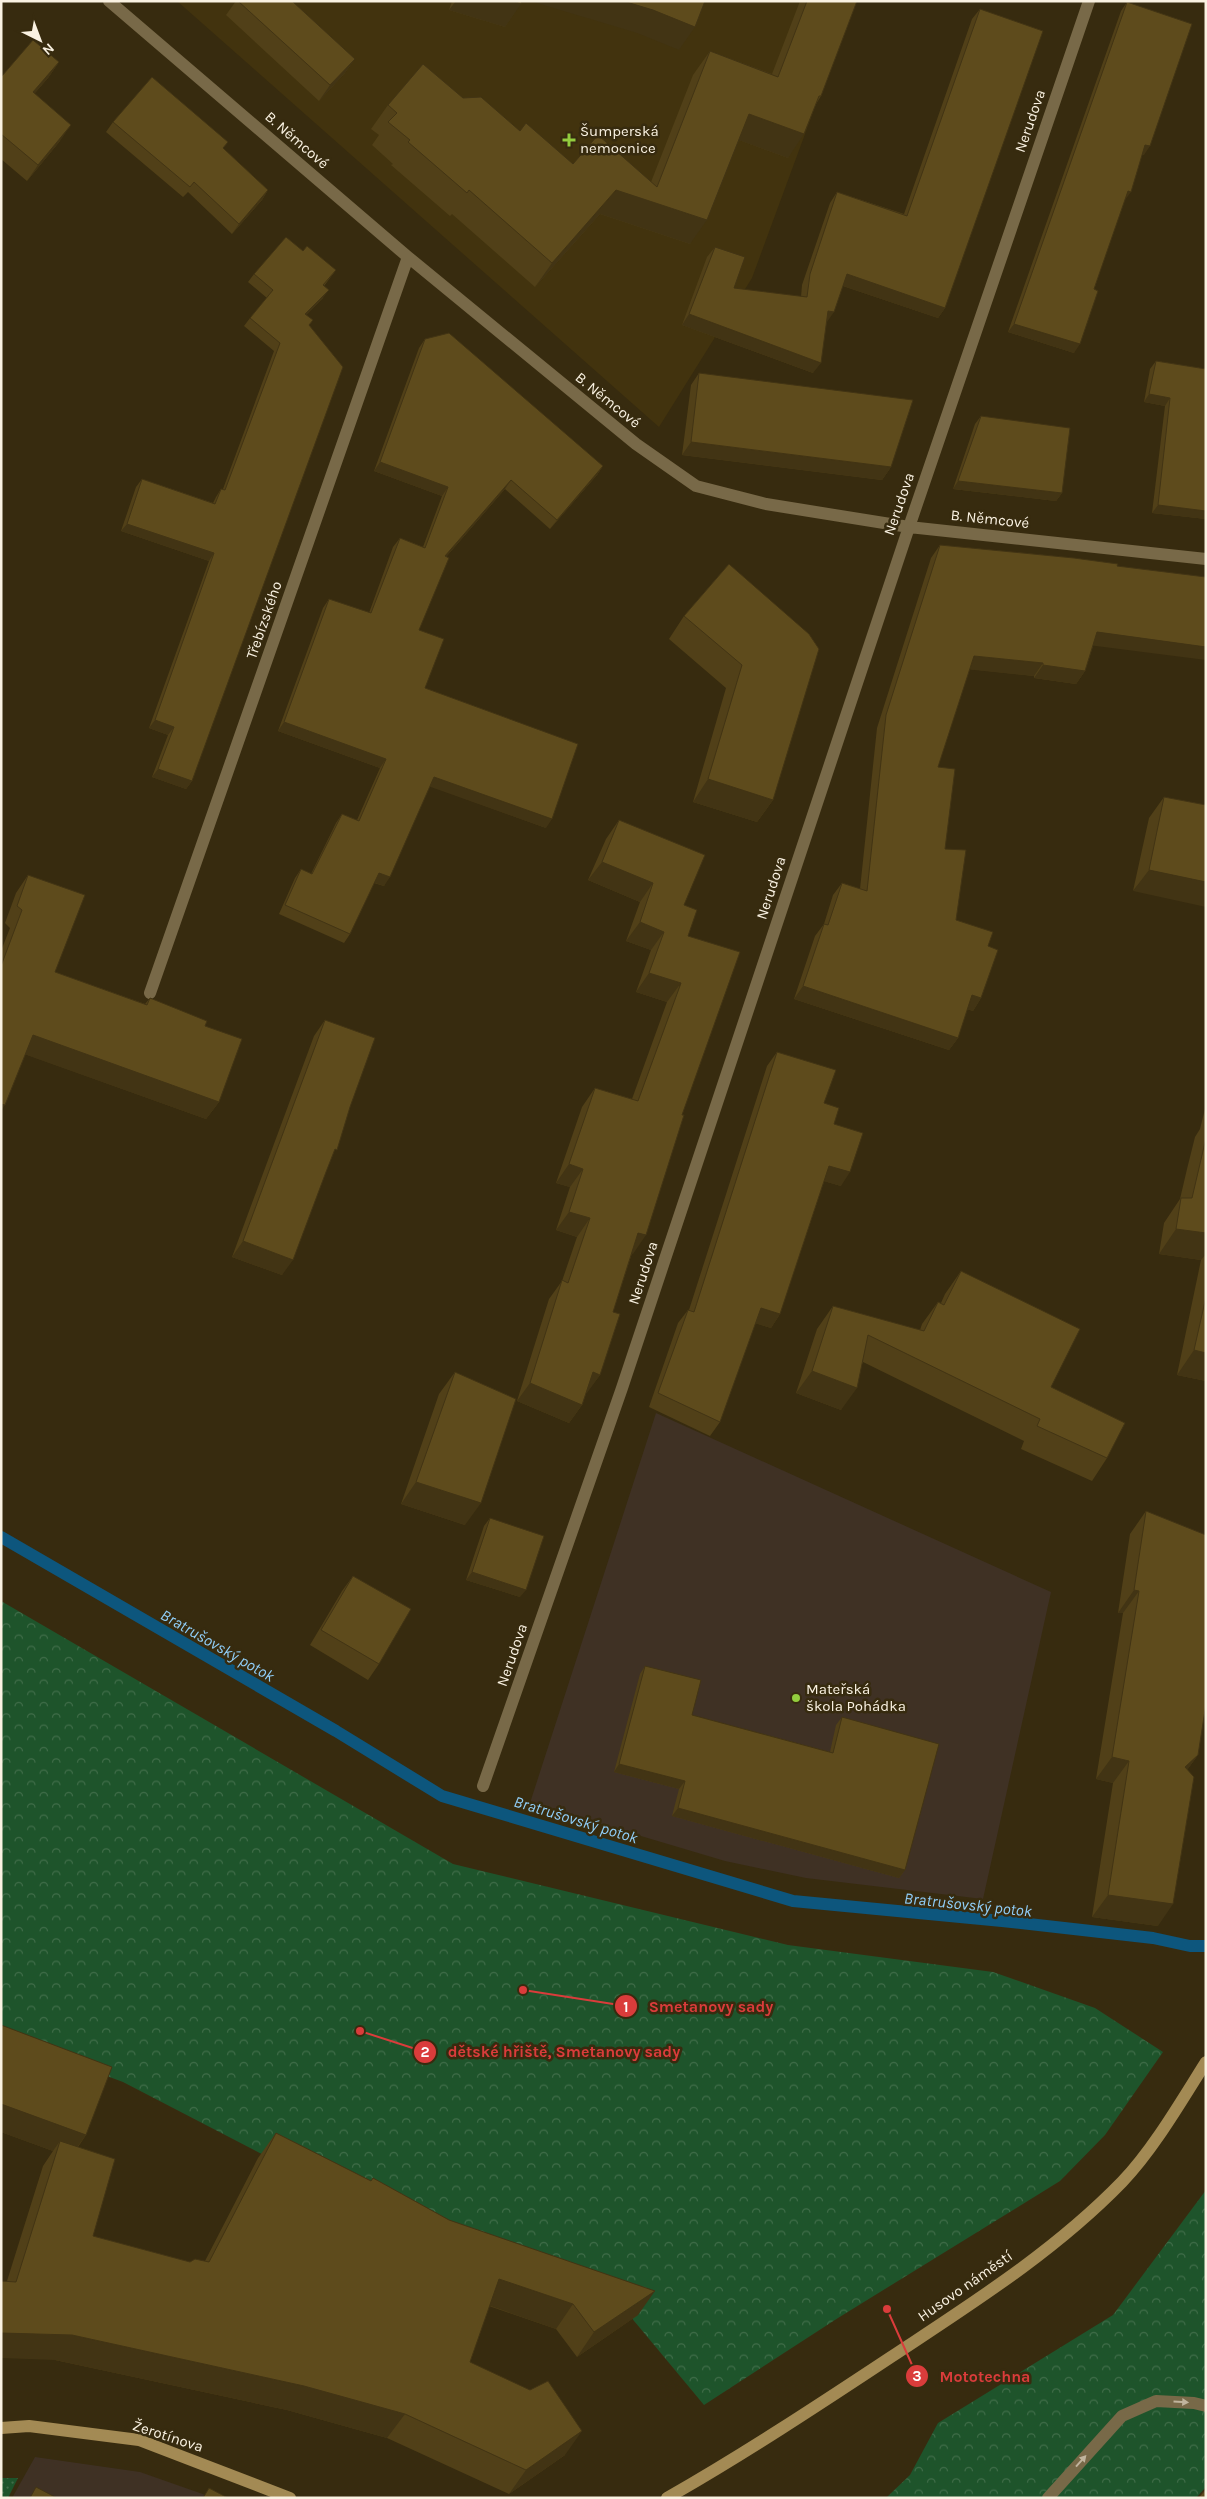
<svg xmlns="http://www.w3.org/2000/svg" width="1207" height="2499" font-family="Karla,sans-serif">
<defs>
<pattern id="grass-dots" width="8" height="8" patternUnits="userSpaceOnUse" patternTransform="scale(1.25)"><rect width="8" height="8" fill="#1e542b"/><path d="M2 2h.1M6 6h.1" fill="none" stroke="#406d49" stroke-width="1.8" stroke-linecap="round"/></pattern>
<pattern id="park-crowns" width="20" height="18" patternUnits="userSpaceOnUse" patternTransform="scale(1.25)"><rect width="20" height="18" fill="#1e542b"/><path d="M2 6a3 3 0 1 1 6 0M12 15a3 3 0 1 1 6 0" fill="none" stroke="#406d49"/></pattern>
</defs>
<rect width="100%" height="100%" fill="#372b0f"/>
<path fill="#42330e" d="M177,1H854L752,278L659,427Z"/>
<path fill="#3f3124" d="M656,1413L1051,1592L983,1899L806,1878L725,1861L530,1803Z
M35,2457L140,2472L214,2498H12Z"/>
<path fill="url(#grass-dots)" d="M1,2478H18L8,2498H1Z"/>
<path fill="url(#park-crowns)" d="M1,1601L453,1864L788,1945L993,1972L1095,2008L1163,2052L1105,2135L1060,2181L838,2318L704,2405L620,2304L412,2232L123,2082L1,2037Z
M1206,2190V2487L1196,2498H886L910,2475L938,2423L1113,2315Z"/>
<g fill="none" stroke-linecap="round" stroke-linejoin="round">
<path stroke="#0d567d" stroke-width="12" d="M1,1537L336,1731L442,1796L793,1901L1002,1921L1153,1938L1190,1946H1206"/>
<path stroke="#786948" stroke-width="12" d="M109,1L408,257L636,444L696,486L766,504L909,527L1206,559
M150,993L408,257
M483,1786L622,1388L909,527L1089,1
M1048,2498L1122,2416L1156,2401L1194,2403L1206,2406"/>
<path stroke="#a38a54" stroke-width="12" d="M1,2428L29,2426L139,2440L290,2498
M667,2498C744,2454 817,2406 891,2357C971,2304 1054,2252 1122,2182C1153,2150 1182,2100 1206,2062"/>
</g>
<path fill="#514018" d="M236,1H292L355,59L344,74L319,101L226,15Z
M452,1H522L505,27L449,10Z
M800,1H857L821,96L816,104L788,158L739,140L690,244L600,214L535,287L452,214L450,216L391,165L393,164L372,145L379,135L371,129L388,105L463,98L520,131L573,164L651,182L693,75L710,51L772,74Z
M1127,2L1144,155L1142,154L1124,200L1094,289L1074,353L1008,332L1121,11Z
M980,9L945,308L938,318L843,286L826,322L813,373L682,325L707,257L715,247L734,288L801,297L802,285L830,203L837,192L904,214L972,19Z
M59,62L48,78L34,94L60,141L27,181L1,159V75L2,76Z
M113,122L224,149L268,190L262,200L232,234L188,192L183,197L106,132Z
M303,251L336,270L324,286L323,298L306,315L313,320L309,325L192,781L186,789L152,777L168,735L149,728L209,561L121,531L136,487L142,479L213,503L216,497L221,489H223L274,351L244,326L250,318L267,298L248,282L254,274Z
M425,339L603,466L597,475L550,529L505,489L446,557L419,630L425,688L546,828L430,786L384,886L374,883L350,934L344,943L279,914L295,878L301,869L311,874L336,823L342,814L357,820L380,768L278,731L323,608L329,599L369,613L393,547L400,538L423,547L442,496L374,471L419,348Z
M1156,361L1206,369V519L1152,513L1165,406L1144,402L1150,369Z
M699,373L891,467L882,480L682,455L691,385Z
M981,416L1062,493L1056,501L953,489L975,424Z
M940,545L1093,646L1085,671L1076,684L1034,678V676L969,669L938,767L945,849L956,920L988,946L981,998L973,1011L967,1009L958,1038L949,1050L794,999L815,936L824,924L833,895L842,883L860,889L877,728L931,558Z
M729,564L773,800L757,822L693,802L726,688L669,639L684,616Z
M1164,797L1206,805L1133,891L1149,818Z
M619,820L684,905L688,936L633,1254L632,1253L613,1312L600,1375L586,1393L582,1405L569,1423L517,1401L549,1299L562,1281L577,1237L556,1230L570,1187L556,1183L582,1107L595,1088L632,1099L667,1002L636,992L651,950L626,941L640,902L588,880L606,839Z
M28,875L55,972L145,1004L150,998L205,1026L219,1102L206,1119L25,1054L1,1111V951L10,928L5,923L16,893Z
M325,1020L350,1107L332,1157L282,1275L232,1257L314,1036Z
M777,1052L824,1103L834,1124L841,1186L824,1181L780,1314L771,1328L755,1323L720,1422L710,1436L649,1407L678,1323L688,1310H689L767,1066Z
M1206,1105V1381L1177,1375L1201,1260L1159,1254L1164,1223L1180,1199L1187,1169L1195,1137L1200,1129Z
M961,1271L1107,1458L1092,1481L1021,1449L1024,1441L863,1362L841,1410L796,1393L817,1329L833,1306L920,1330L922,1324L938,1302L941,1303L945,1294Z
M455,1372L465,1525L401,1504L439,1394Z
M1146,1511L1198,1755L1187,1770L1158,1926L1092,1917L1113,1783L1096,1779L1123,1613H1118L1130,1534Z
M490,1518L520,1597L466,1580L484,1526Z
M353,1576L379,1664L368,1680L310,1645L342,1591Z
M645,1666L692,1715L830,1752L836,1725L842,1717L905,1870L899,1878L672,1816L679,1789L614,1772L640,1674Z
M1,2132L86,2135L78,2147L93,2236L190,2262L205,2261L258,2158L276,2133L371,2181L373,2178L449,2220L638,2315L577,2357L556,2329L489,2306L470,2362L565,2455L509,2494L387,2438L287,2410L55,2360L7,2281L43,2166L53,2151Z"/>
<path fill="#423414" d="M456,1H513L521,4L505,27L449,10Z
M530,1H623L653,10L695,27L679,50L637,33Z
M355,59L344,74L319,101L330,85Z
M59,62L48,78L22,108L33,92Z
M749,114L804,134L788,158L733,138Z
M71,125L60,141L27,181L38,165Z
M1145,145L1150,146L1144,155L1139,153Z
M268,190L262,200L232,234L239,224Z
M616,190L707,220L690,244L600,214L535,287L552,263Z
M1128,191L1131,192L1125,200Z
M847,274L945,308L938,318L840,285Z
M329,290L323,298L300,322L305,314Z
M828,311L834,312L827,322H820Z
M689,314L821,363L813,373L682,325Z
M1014,324L1080,344L1074,353L1008,332Z
M1149,394L1170,398L1165,406L1144,402Z
M691,442L891,467L882,480L682,455Z
M380,462L448,487L442,496L374,471Z
M603,466L597,475L550,529L557,520Z
M511,480L505,489L439,565L445,556Z
M958,481L1062,493L1056,501L953,489Z
M1158,505L1206,511V519L1152,513Z
M127,524L214,553L209,561L121,531Z
M1097,632L1206,647V660L1088,645Z
M974,656L1043,663L1034,676L965,669Z
M1043,665L1085,671L1076,684L1034,678Z
M155,720L174,727L168,735L149,728Z
M284,722L386,759L380,768L278,731Z
M158,769L192,781L186,789L152,777Z
M434,777L552,819L546,828L428,786Z
M708,779L773,800L757,822L693,802Z
M602,862L653,883L640,902L588,880Z
M1149,870L1206,882V907L1133,891Z
M379,873L390,877L384,886L372,882Z
M640,922L664,932L651,950L626,941Z
M649,973L681,983L667,1002L636,992Z
M803,986L958,1038L949,1050L794,999Z
M972,995L981,998L973,1011L963,1008Z
M33,1035L219,1102L206,1119L21,1053Z
M1,1104L5,1105L1,1111Z
M569,1164L583,1169L570,1187L556,1183Z
M829,1166L850,1172L841,1186L820,1180Z
M569,1212L590,1218L577,1237L556,1230Z
M1176,1229L1206,1233V1254L1201,1260L1159,1254Z
M638,1233L646,1235L633,1254L625,1251Z
M243,1241L293,1260L282,1275L232,1257Z
M761,1308L780,1314L771,1328L751,1322Z
M1194,1350L1206,1353V1381L1177,1375Z
M812,1371L857,1388L841,1410L796,1393Z
M593,1372L600,1375L587,1393L580,1391Z
M530,1383L582,1405L569,1423L517,1401Z
M416,1482L481,1503L465,1525L401,1504Z
M472,1572L526,1590L520,1597L466,1580Z
M1134,1590L1139,1591L1123,1613H1118Z
M1198,1755L1182,1777L1185,1767Z
M1112,1757L1129,1761L1113,1783L1096,1779Z
M619,1764L685,1781L679,1789L614,1772Z
M678,1808L905,1870L899,1878L672,1816Z
M1108,1895L1173,1904L1158,1926L1092,1917Z
M1,2104L86,2135L70,2157L60,2141L53,2151L1,2132Z
M499,2279L573,2304L556,2329L482,2303Z
M655,2291L638,2315L577,2357L594,2332Z
M1,2333L72,2335L304,2386L405,2414L387,2438L287,2410L55,2360L1,2358Z
M582,2431L565,2455L509,2494L526,2470Z"/>
<path fill="#5e4b1c" stroke="#423414" d="M238,1H292L355,59L330,85Z
M513,1H522L521,4Z
M623,1H705L695,27L653,10Z
M807,1H857L821,96H819L804,134L749,114L707,220L616,190L552,263L469,190L467,193L408,142L410,140L388,122L397,113L388,105L423,64L463,98L481,97L520,131L526,123L573,164L598,135L657,187L710,51L778,77Z
M1127,2L1192,24L1150,146L1145,145L1131,192L1128,191L1094,289L1098,291L1080,344L1014,324Z
M980,9L1043,31L945,308L847,274L834,312L828,311L821,363L689,314L715,247L745,257L734,288L807,297L810,274L837,192L907,216Z
M33,40L59,62L33,92L71,125L38,165L1,134V75L2,76Z
M152,77L228,142L223,148L268,190L239,224L194,182L190,187L113,122Z
M286,237L303,251L307,246L336,270L323,285L329,290L305,314L313,320L309,325L343,367L192,781L158,769L174,727L155,720L214,553L127,524L142,479L215,504L221,489L225,490L280,343L250,318L273,290L254,274Z
M449,333L603,466L557,520L511,480L445,556L449,558L419,630L444,639L425,688L578,744L552,819L434,777L390,877L379,873L350,934L285,905L301,869L312,874L342,814L359,821L386,759L284,722L329,599L371,613L400,538L425,548L448,487L380,462L425,339Z
M1156,361L1206,369V511L1158,505L1170,398L1149,394Z
M699,373L913,400L891,467L691,442Z
M981,416L1070,428L1062,493L958,481Z
M940,545L1074,558L1118,564L1117,566L1206,577V647L1097,632L1085,671L1043,665V663L974,656L938,767L955,769L945,849L966,850L956,920L993,932L988,946L998,950L981,998L972,995L958,1038L803,986L824,924L828,925L842,883L867,891L886,715Z
M729,564L809,634L819,649L773,800L708,779L742,665L684,616Z
M1164,797L1206,805V882L1149,870Z
M619,820L705,855L684,905L697,910L688,936L740,952L682,1115H684L646,1235L638,1233L613,1312L620,1314L600,1375L593,1372L582,1405L530,1383L562,1280L568,1283L590,1218L569,1212L583,1169L569,1164L595,1088L638,1101L681,983L649,973L664,932L640,922L653,883L602,862Z
M28,875L85,895L55,972L147,1005L150,998L207,1021L205,1026L242,1039L219,1102L33,1035L5,1105L1,1104V966L22,910L17,906Z
M325,1020L375,1038L350,1107L337,1150L335,1149L326,1172L293,1260L243,1241Z
M777,1052L836,1070L824,1103L839,1108L834,1124L863,1133L850,1172L829,1166L780,1314L761,1308L720,1422L658,1393L688,1310L694,1312Z
M1206,1138V1233L1176,1229L1181,1198H1192Z
M961,1271L1080,1329L1051,1387L1125,1423L1107,1458L1037,1426L1040,1419L868,1335L857,1388L812,1371L833,1306L924,1331L938,1302L944,1305Z
M1206,1297V1353L1194,1350Z
M455,1372L516,1399L481,1503L416,1482Z
M1146,1511L1206,1535V1704L1198,1755L1185,1767L1194,1777L1173,1904L1108,1895L1129,1761L1112,1757L1139,1591L1134,1590Z
M490,1518L544,1536L526,1590L472,1572Z
M353,1576L411,1609L379,1664L321,1630Z
M645,1666L701,1680L692,1715L833,1753L842,1717L939,1744L905,1870L678,1808L685,1781L619,1764Z
M1,2025L112,2067L86,2135L1,2104Z
M276,2133L371,2181L373,2178L449,2220L655,2291L594,2332L573,2304L499,2279L470,2362L530,2390L548,2381L582,2431L526,2470L405,2414L304,2386L72,2335L1,2333V2281L16,2282L60,2141L115,2159L93,2236L190,2262L195,2259L209,2262Z
M36,2487L57,2498H30Z
M209,2488L228,2498H203Z
M1206,2489V2498H1198Z"/>
<defs><path id="oneway-solid" d="M-6-.8H1V-3.2L6.5 0L1 3.2V.8H-6Z" transform="scale(1.25)"/></defs>
<g fill="#c0b49d">
<use href="#oneway-solid" transform="translate(1181 2402) rotate(3)"/>
<use href="#oneway-solid" transform="translate(1081 2461) rotate(-48)"/>
</g>
<g fill="#93cd3e" stroke="#372b0f" stroke-width="2">
<path d="M566.5 132.5h5v5h5v5h-5v5h-5v-5h-5v-5h5z"/>
<circle cx="796" cy="1698" r="5"/>
</g>
<g text-anchor="middle" stroke-width="5" stroke-linejoin="round" paint-order="stroke">
<g font-size="15" fill="#faf2e2" stroke="#372b0f">
<text transform="translate(1030 121) rotate(-71)" y="5">Nerudova</text>
<text transform="translate(297 140) rotate(41)" y="5">B. Němcové</text>
<text transform="translate(608 400) rotate(39)" y="5">B. Němcové</text>
<text transform="translate(899 504) rotate(-71)" y="5">Nerudova</text>
<text transform="translate(990 519) rotate(6)" y="5">B. Němcové</text>
<text transform="translate(264 620) rotate(-71)" y="5">Třebízského</text>
<text transform="translate(771 888) rotate(-72)" y="5">Nerudova</text>
<text transform="translate(643 1273) rotate(-72)" y="5">Nerudova</text>
<text transform="translate(512 1655) rotate(-71)" y="5">Nerudova</text>
<text transform="translate(965 2286) rotate(-35)" y="5">Husovo náměstí</text>
<text transform="translate(168 2436) rotate(18)" y="5">Žerotínova</text>
</g>
<g font-size="15" fill="#faf2e2" stroke="#372b0f" text-anchor="start">
<text x="580" y="136">Šumperská<tspan x="580" dy="17">nemocnice</tspan></text>
<text x="806" y="1694">Mateřská<tspan x="806" dy="17">škola Pohádka</tspan></text>
</g>
<g font-size="16" font-style="italic" fill="#90cef8" stroke="#372b0f">
<text transform="translate(218 1645) rotate(30)" y="6">Bratrušovský potok</text>
<text transform="translate(576 1819) rotate(17)" y="6">Bratrušovský potok</text>
<text transform="translate(968 1904) rotate(6)" y="6">Bratrušovský potok</text>
</g>
</g>
<path fill="none" stroke="#da3c3b" stroke-width="2" d="M523 1990L626 2006M360 2031L425 2052M887 2309L917 2376"/>
<g fill="#da3c3b" stroke="#372b0f" stroke-width="2">
<circle cx="523" cy="1990" r="5"/>
<circle cx="360" cy="2031" r="5"/>
<circle cx="887" cy="2309" r="5"/>
<circle cx="626" cy="2006" r="12"/>
<circle cx="425" cy="2052" r="12"/>
<circle cx="917" cy="2376" r="12"/>
</g>
<g font-size="15" text-anchor="middle" font-weight="bold" fill="#fff">
<text x="626" y="2012">1</text>
<text x="425" y="2057">2</text>
<text x="917" y="2381">3</text>
</g>
<g font-size="16" text-anchor="middle" font-weight="bold" fill="#da3c3b" stroke="#372b0f" stroke-width="5" stroke-linejoin="round" paint-order="stroke">
<text x="711" y="2012">Smetanovy sady</text>
<text x="564" y="2057">dětské hřiště, Smetanovy sady</text>
<text x="985" y="2382">Mototechna</text>
</g>
<rect width="1207" height="2499" fill="none" stroke="#faf2e2" stroke-width="5"/>
<g transform="translate(40 40) rotate(138)" stroke="#372b0f" stroke-width="4" paint-order="stroke">
<path d="M0-4L9 19L0 12L-9 19Z" fill="#faf2e2"/>
<text y="-8" font-size="14" font-weight="bold" text-anchor="middle" fill="#faf2e2">N</text>
</g>
</svg>
